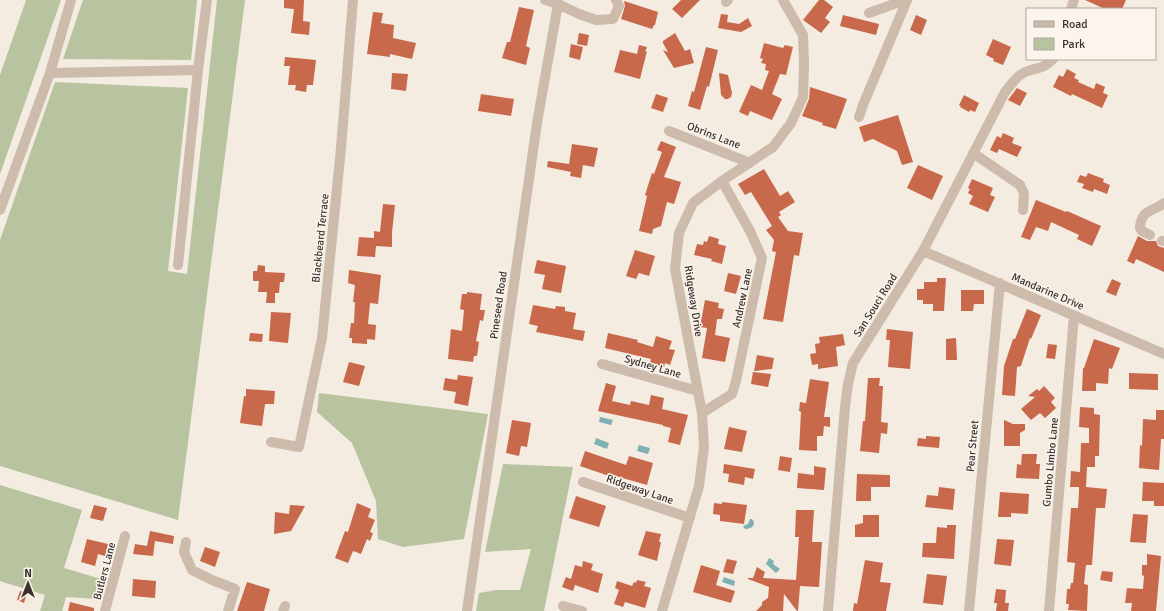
<svg xmlns="http://www.w3.org/2000/svg" width="1164" height="611" font-family="Signika,sans-serif">
<rect width="100%" height="100%" fill="#f4ebe1"/>
<path fill="#b8c4a0" d="M26,0H61L0,174V75Z
M83,0H197L191,60L63,59Z
M217,0H245L178,520L0,466V240L55,82L188,88L168,271L187,274Z
M319,393L488,414L464,539L403,547L378,539L376,501L352,443L317,412Z
M503,464L573,467L544,611H476L479,593L496,590H520L531,549L485,552Z
M0,485L82,510L64,568L101,579L96,599L66,597L62,611H40L45,595L0,581Z"/>
<path fill="#7fb0b2" d="M600,417L613,420L611,425L599,422Z
M596,438L609,443L607,449L594,444Z
M639,445L650,448L648,454L637,451Z
M750,519H752L754,522C754,527 750,529 745,529L743,526L748,524Z
M769,558L774,561L773,564L780,569L776,573L766,564Z
M724,577L735,581L734,586L722,582Z"/>
<path fill="#c8694b" d="M284,0H304L303,21L310,22L309,35L291,33L294,9L284,8Z
M681,0H700L682,18L672,9Z
M819,0H824L833,7L825,18L830,22L821,33L803,20Z
M1085,0H1126L1122,9H1105Z
M624,1L658,12L655,25H654L652,29L621,19L625,6Z
M519,7L534,10L526,46L530,48L526,65L502,58L507,42H510Z
M373,12L383,13L381,23L394,25L393,38L416,43L412,59L390,54V57L367,54Z
M721,14L728,15L727,22L739,24L748,18L752,26L741,32L718,28Z
M843,15L879,24L876,35L840,26Z
M916,15L927,20L921,35L910,30Z
M579,33L589,35L587,46L577,44Z
M675,33L685,51L690,49L694,63L674,68L663,50L668,52L663,43V41Z
M993,39L1011,47L1003,65L993,61L994,59L986,55Z
M764,43L783,48L785,45L793,47L786,75L780,74L772,94L782,99L772,120L750,111L748,116L739,112L751,85L762,90L769,71L765,70L766,64L761,63L763,59L760,58Z
M571,44L583,47L580,60L569,57Z
M639,45L647,47L645,52L647,51L640,79L614,72L620,50L637,54Z
M706,47L718,50L709,87L707,86L700,110L688,106L692,91L694,92Z
M285,57L316,60L313,85H307L306,92L295,90L296,85H288L290,66H284Z
M1067,69L1076,74L1074,78L1079,80L1078,82L1094,89L1096,83L1105,87L1103,93L1108,95L1102,108L1072,94L1071,96L1053,87L1059,75L1063,77Z
M392,73L408,74L406,91L391,89Z
M719,73L728,75L732,93L731,97L728,99H725L721,95Z
M810,87L847,99L836,129L822,125L823,123L802,116L809,99Z
M1017,88L1027,93L1020,106L1008,100Z
M481,94L514,99L511,116L478,111Z
M656,94L668,98L663,112L651,108Z
M964,95L979,103L975,112L970,110L969,112L960,107L961,106L959,105Z
M898,115L913,162L902,165L897,151L873,139L864,142L859,127Z
M1003,133L1014,138L1012,143L1022,147L1017,157L999,149L997,153L990,150L997,136L1001,138Z
M661,141L676,147L664,177L681,182L674,204L667,202L661,226L653,229L652,234L639,231L647,196L645,195L652,173L654,174L662,152L657,150Z
M572,144L598,148L594,167L583,165L581,178L570,176L571,172L547,167L548,161L569,164Z
M918,165L943,176L932,200L907,188Z
M764,169L780,196L788,191L795,202L779,212L781,215L778,217L788,231L803,233L799,256L794,255L783,322L763,319L776,252L772,251L774,240L766,230L772,226L751,192L745,195L738,184Z
M1088,173L1104,179L1103,182L1110,185L1107,194L1094,189L1093,192L1082,188L1084,184L1077,182L1080,175L1086,177Z
M972,179L993,188L990,195L995,197L988,212L969,204L973,196L968,193L970,189L968,188Z
M1036,200L1066,212L1067,211L1101,226L1092,246L1077,239L1079,235L1051,222L1048,231L1036,227L1030,240L1021,237Z
M383,204L395,205L392,232V247L376,246L375,257L357,256L359,237L374,238V231L380,232Z
M709,236L719,239L718,244L726,246L722,264L711,261L712,259L694,255L697,244L703,245L704,241L707,242Z
M1138,236L1147,241H1156L1158,246L1164,248V272L1136,259L1134,264L1127,261Z
M635,250L655,256L649,276L639,273L636,279L626,276Z
M537,260L566,266L561,293L542,289L545,275L534,273Z
M258,265L265,266V272L285,273L284,282H280L279,293H275V303H266L267,292H258L259,281H253V271H257Z
M349,270L381,275L378,304L370,303L368,324L376,325L375,340L367,339V344L352,343V338H349L351,323H354L355,302H353L355,285L348,283Z
M728,273L741,276L736,294L724,291Z
M937,278H946L944,311H933V304H923V300H917V289H924V282H937Z
M1112,279L1121,283L1116,296L1106,292Z
M961,290H984V304H974L973,311H961Z
M467,292L482,294L480,310H485L483,321L480,320L476,341L479,342L477,356H474L473,362L448,359L451,329L462,331L464,310L460,309L462,294H467Z
M705,300L719,303L718,308L724,309L722,319H717L715,335L730,338L725,362L702,358L707,328L700,327Z
M533,305L555,309L556,306L565,307V311L576,313L573,329L585,331L583,341L536,332L538,326L529,324Z
M1027,309L1041,315L1031,339L1030,338L1021,366L1017,367L1015,396L1002,395L1004,366L1013,339H1015Z
M271,312L291,313L288,343L269,341Z
M887,329L913,332L910,369L888,367L890,340H886Z
M250,333L263,334L262,342L249,341Z
M608,333L638,340L637,342L653,347L656,336L672,341L669,349L675,350L670,365L665,363L664,367L650,363L651,359L605,348Z
M843,334L845,345L836,347L838,366L818,369V364L812,365L810,354L816,353L815,344L820,343L819,337Z
M956,338L957,360H946V339Z
M1094,339L1120,348L1112,369L1109,368L1108,384L1096,383V391H1082L1083,368H1084Z
M1048,344L1057,345L1055,359L1046,358Z
M757,355L774,358L772,369L754,371Z
M349,362L365,366L359,386L343,382Z
M753,372L771,374L768,387L751,384Z
M1129,373L1158,374V390L1129,389Z
M458,375L473,377L468,406L454,403L456,392L443,390L445,378L457,380Z
M868,378H880L879,386H883L881,422L888,423L887,434L881,433L879,453L860,451L863,421H865Z
M810,379L829,382L824,417H830V427L824,426L823,436H817V451L799,450L801,412L799,411L800,402L806,403Z
M606,383L616,386L612,401L630,405L631,401L649,405L651,395L664,398L662,409L688,415L680,445L668,442L671,428L663,426V425L598,411Z
M1044,386L1055,398L1051,402L1056,408L1045,418L1040,413L1031,420L1021,409L1035,397L1028,396L1037,389L1039,391Z
M246,389L275,391L274,404H265L262,426L240,423L244,396H246Z
M1080,407L1094,408V414L1100,415L1099,456H1095V467H1087L1086,487L1107,489L1105,508H1096L1092,565H1086L1084,584L1088,585L1087,611L1068,610L1069,604H1066L1067,589H1070L1071,583H1073L1075,563L1067,562L1071,508H1078L1079,492V487H1070L1071,471L1080,472L1081,443H1089V428L1079,427Z
M1156,410H1164V439H1161L1159,470L1139,468L1140,445L1142,446L1143,419L1156,420Z
M512,420L531,423L527,447L521,446L519,456L506,453Z
M1004,420L1013,424H1025V430L1020,433V446H1004Z
M729,427L747,431L742,452L724,449Z
M926,436L940,437L939,448L917,446L918,438L926,439Z
M585,451L626,465L629,456L653,463L647,485L612,475V477L580,466Z
M1022,454H1037L1036,464H1040L1039,479L1016,478L1017,464L1021,465Z
M780,456L792,458L790,472L778,470Z
M724,464L755,469L753,479L745,477L744,485L728,482L729,474L723,473Z
M814,466L826,468L824,490L797,488L798,473L814,475Z
M857,474L890,475V487H871V501H856Z
M1143,482L1164,483V506H1154V501H1142Z
M939,487L955,489L953,510L925,507L927,495L938,496Z
M1000,492L1029,494L1028,514L1011,513V517H998Z
M576,496L606,506L599,527L569,518Z
M722,502L747,505L744,524L720,521V515L713,514L714,503L722,504Z
M357,503L371,509L368,517L375,520L370,532L373,533L370,541L367,539L361,554L353,551L348,563L335,558L345,531L348,532Z
M94,505L107,508L103,521L90,518Z
M290,505L305,506L291,531L274,534L275,512L289,514Z
M796,510H814L812,542H822L819,587L800,586L798,611H797L784,594L783,611H756L762,605V602L768,598L769,587L748,579V578H753L757,567L765,572L763,578L796,580L799,537H795Z
M1133,514L1148,515L1146,543L1130,542Z
M863,515H879V537H855V525L863,523Z
M947,525H956L954,559L922,557L923,543H936L937,527L947,528Z
M150,531L174,536L173,544L155,541L153,556L133,554L135,544L147,546Z
M646,531L661,534L659,542H661L657,561L638,555Z
M87,539L108,544L105,556L98,554L95,566L81,562Z
M997,539L1014,540L1011,566L994,564Z
M205,547L220,552L215,567L200,561Z
M1147,554L1161,556L1156,611H1131L1132,603H1125L1127,588L1143,589L1144,576L1142,575V565H1147Z
M727,559L737,561L733,574L723,572Z
M865,560L883,563L880,582L891,583L886,611H853L854,603L857,604Z
M583,561L593,564L591,570L603,574L598,593L575,585L573,591L562,587L566,577L571,579L575,565L582,567Z
M701,565L720,571L716,585L735,591L731,603L693,592Z
M1102,571L1113,572L1112,582L1100,580Z
M927,574L947,576L943,605L923,603Z
M133,579L156,581L155,598L132,596Z
M637,580L646,582L644,586L651,588L645,608L625,602L623,607L614,604L619,590L615,588L617,581L632,586L634,582L636,583Z
M247,582L270,589L264,611H237Z
M996,589L1006,590L1005,603H1009L1008,611H996L997,603H994Z
M20,591L27,593L24,603L17,600Z
M70,602L94,608V611H68Z"/>
<g fill="none" stroke-linecap="round" stroke-linejoin="round">
<path stroke="#cdbbac" stroke-width="10" d="M545,0L558,4L579,14L596,20L613,19L619,6L616,0
M726,2L728,0
M1071,9L1074,0
M869,13L905,0
M50,73L198,70
M859,117L863,105L907,0
M669,131L750,163
M973,153L1020,185L1024,193L1023,210
M0,210L50,73L71,0
M1150,235L1142,231L1140,228C1141,209 1153,212 1164,203
M1162,241H1164
M923,251L1164,354
M178,265L198,70L207,0
M602,364L698,391
M702,413L732,394L736,381L762,258L750,231L722,181
M271,442L299,447L322,338L341,148L353,0
M583,482L690,518
M186,542L184,552L192,570L212,580L235,589L228,611
M563,606L582,611
M105,611L125,536
M283,611L285,606
M467,611L537,123L558,4
M662,611L699,486L704,447L702,413L675,269L679,233L693,203L722,181L773,147L791,123L803,97L804,64L803,35L783,0
M828,611L845,407L848,384L853,363L923,251L1005,92C1011,85 1016,76 1025,72C1037,67 1042,70 1053,59
M969,611L1000,283
M1049,611L1074,316"/>
</g>
<g text-anchor="middle" stroke-width="3" stroke-linejoin="round" paint-order="stroke">
<g font-size="11" fill="#3b302b" stroke="#fbf5ee">
<text transform="translate(714 135) rotate(21)" y="4">Obrins Lane</text>
<text transform="translate(320 238) rotate(-84)" y="4">Blackbeard Terrace</text>
<text transform="translate(1048 291) rotate(23)" y="4">Mandarine Drive</text>
<text transform="translate(742 298) rotate(-78)" y="4">Andrew Lane</text>
<text transform="translate(694 301) rotate(81)" y="4">Ridgeway Drive</text>
<text transform="translate(498 305) rotate(-82)" y="4">Pineseed Road</text>
<text transform="translate(875 305) rotate(-58)" y="4">San Souci Road</text>
<text transform="translate(653 366) rotate(16)" y="4">Sydney Lane</text>
<text transform="translate(972 446) rotate(-85)" y="4">Pear Street</text>
<text transform="translate(1050 462) rotate(-85)" y="4">Gumbo Limbo Lane</text>
<text transform="translate(640 489) rotate(19)" y="4">Ridgeway Lane</text>
<text transform="translate(104 571) rotate(-75)" y="4">Butlers Lane</text>
</g>
</g>
<rect x="1026" y="8" width="130" height="52" fill="#fbf5ee" stroke="#aea6a0"/>
<rect x="1034" y="21" width="20" height="6" fill="#cdbbac" stroke="#aea6a0"/>
<text x="1062" y="28" font-size="12" fill="#3b302b">Road</text>
<rect x="1034" y="38" width="20" height="12" fill="#b8c4a0" stroke="#aea6a0"/>
<text x="1062" y="48" font-size="12" fill="#3b302b">Park</text>
<g transform="translate(28 583)" stroke="#fbf5ee" stroke-width="3" paint-order="stroke">
<path d="M0-3L7 15L0 10L-7 15Z" fill="#3b302b"/>
<text y="-6" font-size="11" font-weight="bold" text-anchor="middle" fill="#3b302b">N</text>
</g>
</svg>
